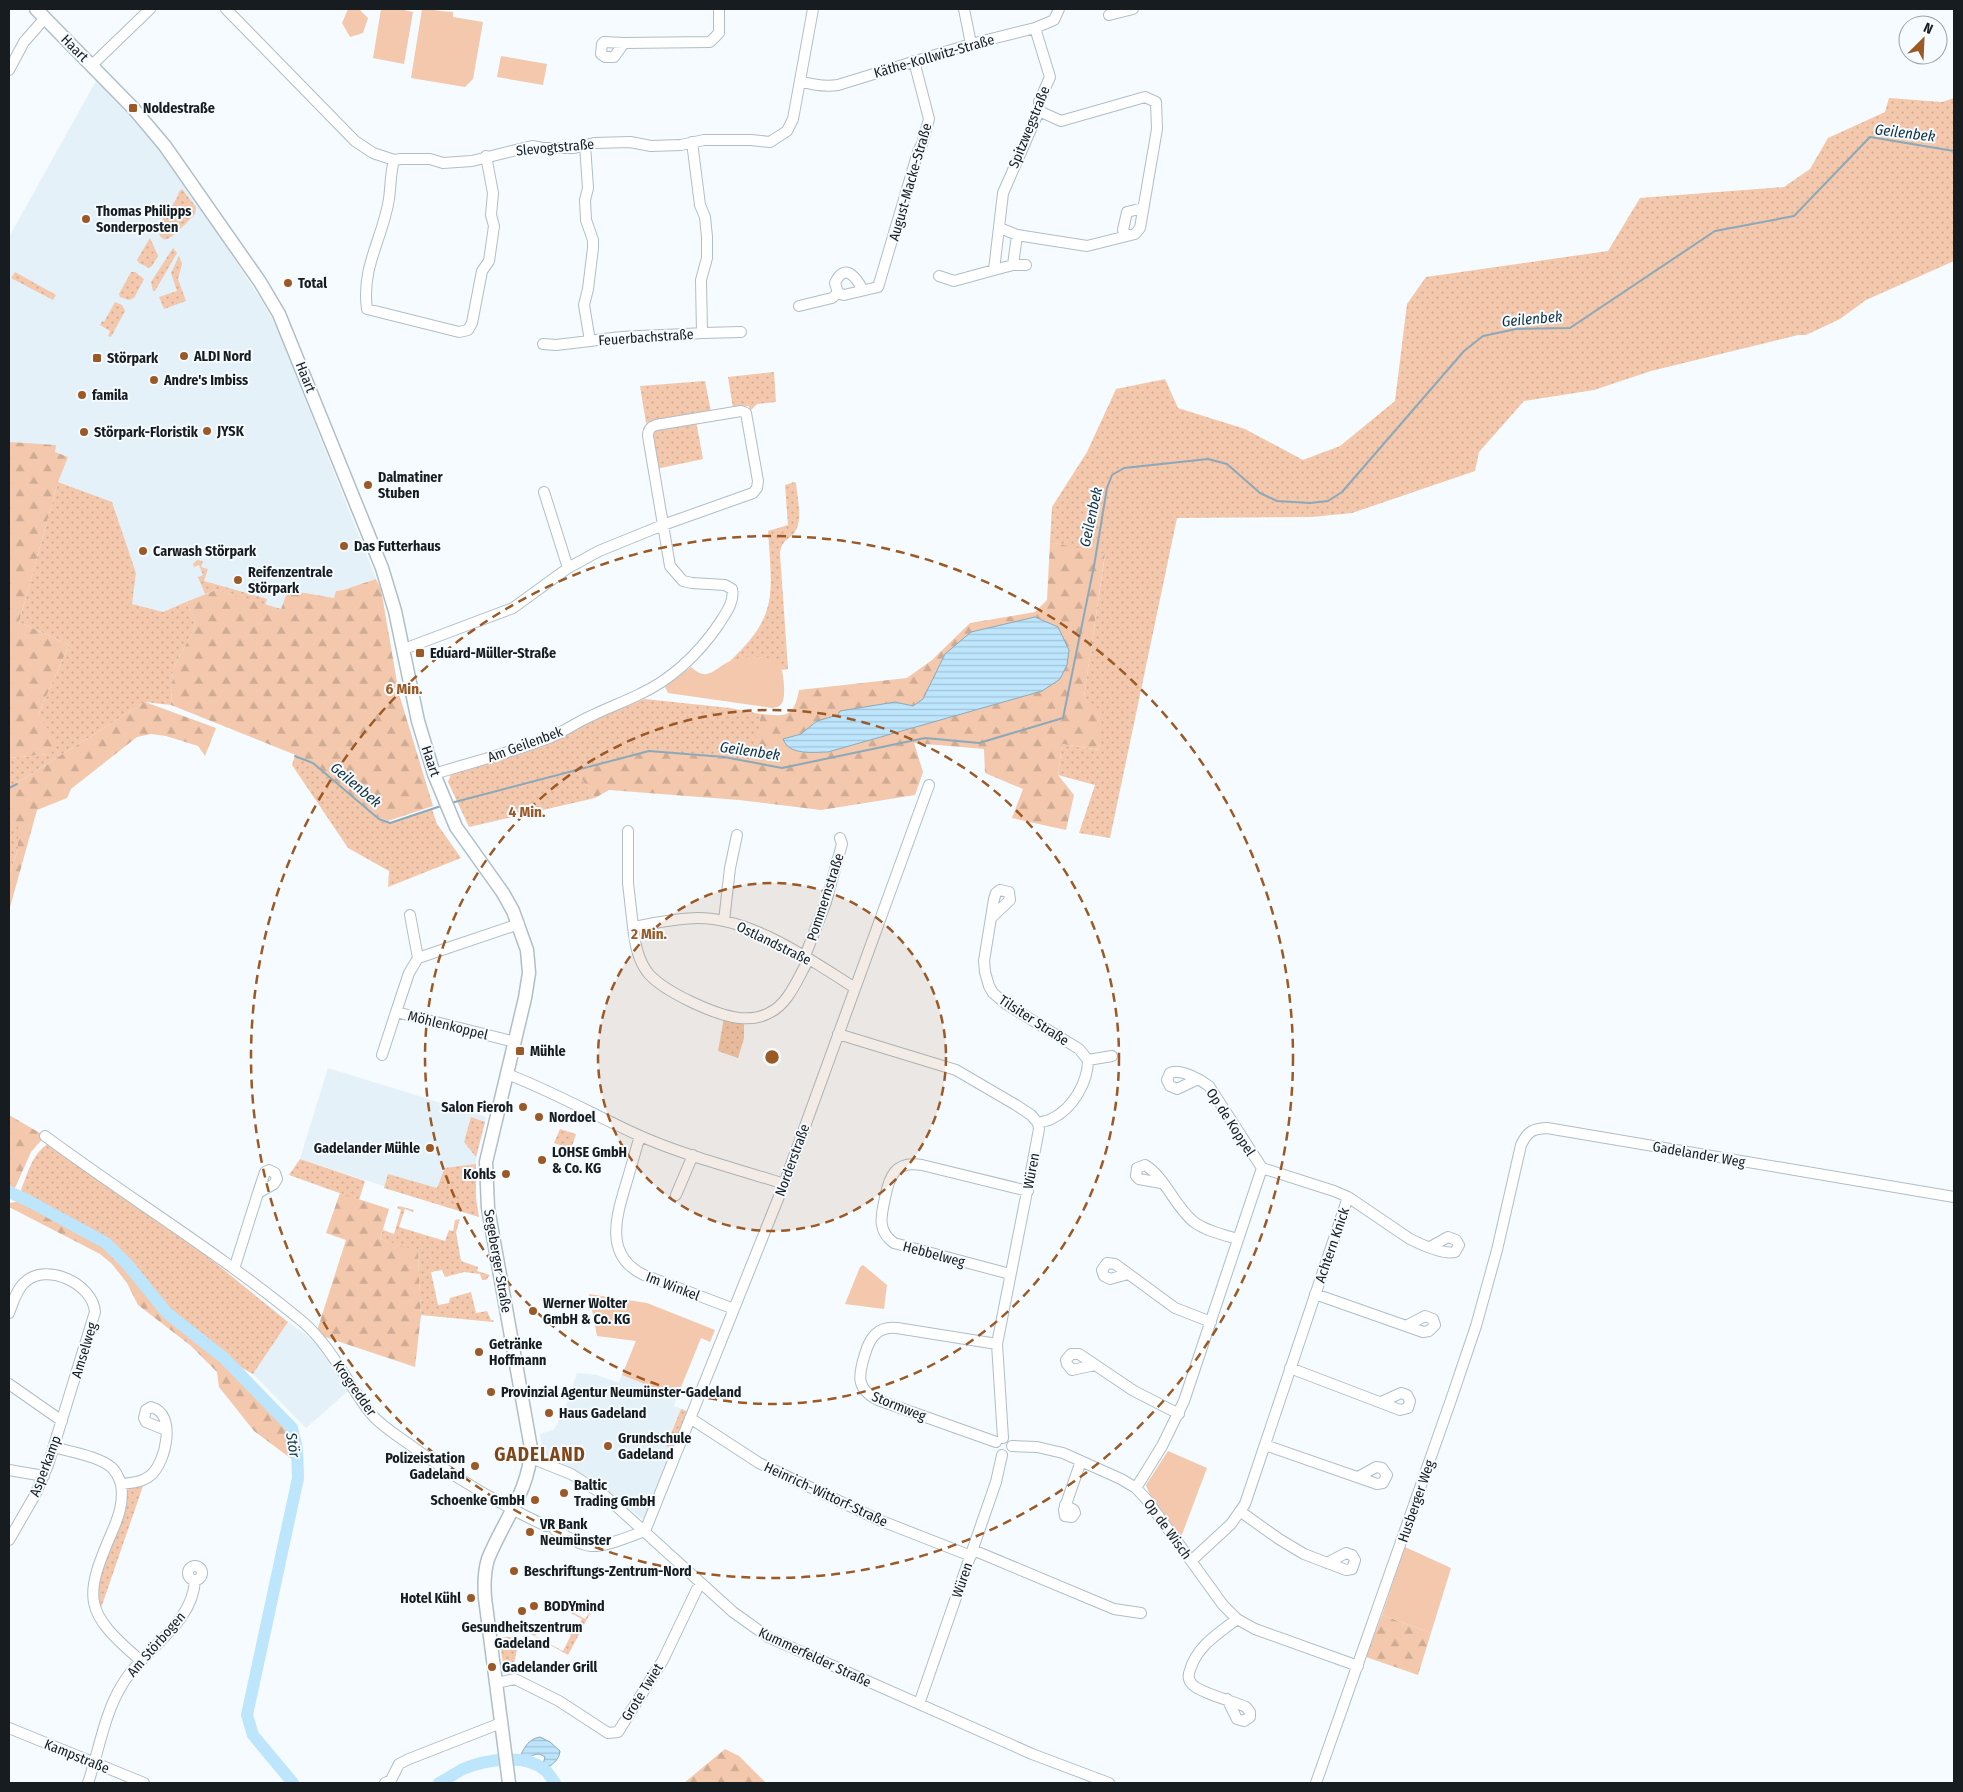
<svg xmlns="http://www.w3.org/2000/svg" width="1963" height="1792" font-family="'Fira Sans Condensed',sans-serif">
<defs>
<pattern id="grass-dots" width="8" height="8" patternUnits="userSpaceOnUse" patternTransform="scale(1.25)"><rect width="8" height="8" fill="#f3c8ac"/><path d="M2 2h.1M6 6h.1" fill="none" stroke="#d0ab94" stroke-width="1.8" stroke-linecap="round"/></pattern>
<pattern id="forest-firs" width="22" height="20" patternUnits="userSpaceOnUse" patternTransform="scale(1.25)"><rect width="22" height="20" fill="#f3c8ac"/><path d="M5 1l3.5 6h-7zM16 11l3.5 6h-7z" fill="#d0ab94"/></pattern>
<pattern id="water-rules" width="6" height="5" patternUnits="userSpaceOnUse" patternTransform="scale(1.25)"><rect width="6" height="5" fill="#bde5fc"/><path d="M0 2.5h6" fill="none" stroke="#a2c4d8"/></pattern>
</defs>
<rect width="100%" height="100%" fill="#f5fbfe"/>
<path fill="#e4f1f9" d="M96,81L127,113L158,149L204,213L260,298L276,326L376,579L343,590L336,591L335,598L288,590L282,610L216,590L163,612L131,604L136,573L112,502L58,482L68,457L55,452L9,442V237Z
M328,1068L486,1117L476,1160L475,1184L479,1217L300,1159Z
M288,1322L313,1340L348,1391L306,1428L253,1374Z
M577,1373L597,1375L619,1383L622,1375L677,1397L674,1406L687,1411L645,1518L642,1519L594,1480L543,1454L540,1434L553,1430L557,1425L563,1408H565Z"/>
<path fill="url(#grass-dots)" d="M1889,98L1942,102L1954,98V261L1866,300L1840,319L1806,335H1798L1651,371L1594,390L1524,401L1479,452L1475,471L1352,513L1312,517L1177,518L1110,838L1079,833L1095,785L1058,775L1062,744L1100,750L1084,697L1105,555L1050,542L1052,507L1087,452L1116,389L1165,379L1178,408L1245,429L1303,460L1340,446L1395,401L1407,304L1426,277L1608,251L1640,198L1784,187L1810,169L1828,138L1885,112Z
M182,189L196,207L195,214C189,220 174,237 167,239C164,240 163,239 160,236C155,220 176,206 179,192Z
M150,238L158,256L152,266L149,268L139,263L137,260Z
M173,248L177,253L155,291H153L151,282Z
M179,256L182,264L178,279L186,301L164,309L159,297L177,291L171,273Z
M15,272L56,295L53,300L11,278Z
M131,272H135L144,279L134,298L129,300L120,297L119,294Z
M115,302L122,305L125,311L111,337L108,336L110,331L100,325L102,321L104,322Z
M774,372L776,402L757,404L750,411L749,406L733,408L728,377Z
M705,381L711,412L646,423L640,386Z
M696,421L703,459L656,469L651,433L653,431Z
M58,482L112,502L136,573L132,604L163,612L186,602L194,618L195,627L173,669L171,705L145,702L9,788V758L50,754L38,715L69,645L19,622Z
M794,482L796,483C797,496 802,515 797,528C792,540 781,538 780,554L788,669L782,670C771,651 747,658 729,662C779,616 772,593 768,531L788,525L785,485Z
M197,560L203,561L201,567L208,569L204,581L267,599L265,605L216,590L205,594L198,577L203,575L199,565L194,567L193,564Z
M645,699L730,708L761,714L754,763L724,758L648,751L576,771L595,798L469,827L448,782L451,774L622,706Z
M295,756L313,763L379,819L390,823L432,809L437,824L461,858L388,887L389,871L348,848L292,765Z
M9,827H18V849L9,876Z
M724,1018L744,1022V1038L738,1058L718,1051Z
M471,1117L485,1122L476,1157L464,1142Z
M560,1129L576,1134L571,1149L554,1143Z
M50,1142L192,1244L288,1322L253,1374L224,1358L167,1313L128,1265L106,1243L27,1200L21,1190C29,1170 32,1154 50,1142Z
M300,1159L365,1181L359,1200L289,1175Z
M476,1164V1200L479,1217L384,1188L388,1174L437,1188L445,1168Z
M399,1206L414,1210L413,1212L405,1209L399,1227L445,1241L449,1230L453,1231L455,1220L460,1219L456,1232L461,1261L478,1267L477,1271L490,1275L486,1280H482L480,1274L464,1272L445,1277L442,1270L431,1272L438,1305L449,1303L450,1298L471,1292L476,1313L487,1311L491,1320H494L493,1322L421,1315L418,1252L380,1239L383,1230L394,1234L401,1210L397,1208Z
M681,1409L687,1411L673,1448L666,1446Z
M141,1484L143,1486L101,1608L98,1609L95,1589L126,1492L131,1486Z
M558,1604L585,1619L595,1604L568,1655L531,1634L537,1631L535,1636L563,1651L571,1635L549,1623L546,1628L544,1626L549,1621L572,1634L582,1619L558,1606Z
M511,1637L512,1643L525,1640L518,1645L512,1673L504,1669L499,1638Z"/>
<path fill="url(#forest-firs)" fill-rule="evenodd" d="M9,442L56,445L55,452L68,457L58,482L19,622L69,645L38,715L59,744L50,754L9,758Z
M1050,542L1105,554L1084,697L1102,712L1100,750L1062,744L1058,775L1074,795L1066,830L1012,818L1023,789L985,773L984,749L914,743L923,772L915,795L821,810L739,800L609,790L595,798L576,771L648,751L724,758L753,763L761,714C787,717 794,717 799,690L907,678L932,660L970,623L1035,612L1047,600ZM945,654L1060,679L1042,691L828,752C806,752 800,755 784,739L801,734L817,722L838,715L895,702L913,706L923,699Z
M376,579L381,589L399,694L433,806L388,821L378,817L313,762L171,705L173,669L195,627L194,618L186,602L216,590L281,609L288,590L334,598L336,591L343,590Z
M145,702L216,728L205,756L198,746L166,736L151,734L137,737L71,789L67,798L37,810L9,911V876L18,849V827H9V788Z
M9,1115L45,1136L31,1152L15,1188L9,1186Z
M340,1193L389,1209L380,1239L418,1251L421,1315L415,1367L316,1334L346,1240L326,1233Z
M27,1200L106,1243L128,1265L167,1313L224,1358L292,1428L296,1447L293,1460L254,1431L219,1387L217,1372L190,1345L138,1305L127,1283L112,1264L100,1254L9,1207V1203Z
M1382,1615L1431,1633L1418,1675L1366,1657Z
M725,1749L739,1756L766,1783H684Z"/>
<path fill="#f3c8ac" d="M348,9H359L368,18L363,33L350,37L342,23Z
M381,9H400L413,12L404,64L373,58Z
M422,9C433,9 442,12 453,12V17L483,22L473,79L465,87L411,78Z
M501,56L547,64L543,85L497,77Z
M749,657C758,657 772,656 779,664C784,670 786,697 782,703C780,707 776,707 772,708L668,693L665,687L691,667C707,682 713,670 728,662C734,660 742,659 749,657Z
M863,1265L887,1285L884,1309L845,1304L860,1267Z
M589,1294L647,1303L715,1330L710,1342L701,1338L677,1397L622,1375L636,1341L597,1336Z
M1168,1451L1207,1468L1181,1537L1149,1493L1146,1485Z
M1405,1547L1451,1568L1431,1633L1382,1615Z"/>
<path fill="url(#water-rules)" stroke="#8ba9ba" d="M1035,617L1058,627L1069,650L1067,665L1060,679L1042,691L828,752C814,752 789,756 783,739L801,734L817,721L838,715L840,711L895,702L913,706L923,699L945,654L971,632Z
M540,1737L550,1742L560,1751C559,1761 552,1764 545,1770L542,1768L545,1757C537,1751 532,1755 526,1761L519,1759C524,1748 528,1739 540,1737Z"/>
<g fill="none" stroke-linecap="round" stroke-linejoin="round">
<path stroke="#8ba9ba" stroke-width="2" d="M295,756L313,763L379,819L390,823L441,806
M9,788L17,784
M451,803L649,751L724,757L782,768L925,738L979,743L1063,718L1094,566L1107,488L1112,475L1124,468L1208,459L1227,464L1260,493L1277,501L1310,503L1328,501L1342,492L1464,351L1483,336L1516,329L1570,328L1715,231L1794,216L1870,137L1954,151"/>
<path stroke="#bde5fc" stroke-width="12" d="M9,1192L27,1200L106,1243L128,1265L167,1313L224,1358L292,1428L297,1449L298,1478L247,1715L253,1735L293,1783
M439,1783C447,1779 455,1773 463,1769C485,1760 526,1752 546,1771C549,1774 552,1779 555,1783"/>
<g stroke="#b0bec6" stroke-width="12">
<path id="minor" d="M226,9L355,141L373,153L394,160L401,159H430L443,163L472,161L532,146L542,148H574L594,143L630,142L651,146L681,145L704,140H751L770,142L787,131L793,119L813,9
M964,9L971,44
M1109,15L1133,9
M624,43L614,57H605L601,54L602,44L604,42L624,43L710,42L719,33V9
M92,65L150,9
M9,70L24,42L45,18
M800,81C813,85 824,87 838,85L971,44L1035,28L1054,20L1059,9
M1039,111L1061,121L1145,97L1156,102L1157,129L1140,228L1135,234L1127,236L1123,230L1127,212L1143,208
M585,145L588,188L585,200L586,220L593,240V248L588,289L584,305L590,341C627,334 665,336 702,333L701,280L707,258V237L705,217L700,205L692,142
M394,160C390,175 391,185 389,199C383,238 361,267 367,309L459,332L468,330L472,323L482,271L489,261L494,226L491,215L493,193L486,156
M1000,228L1017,235L1013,265L994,270L1003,193L1039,111V102L1050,77L1035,28
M1017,235L1087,246L1127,236
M1013,265H1026
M939,276L954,281L994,270
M863,290C856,277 845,262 835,283L838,293L844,295L878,287L879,284L918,152L922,144L929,119L914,61
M799,306L832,298L838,293
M702,333L741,332
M543,344L556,345L590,341
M544,492L568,568
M404,649L513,608L568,568L599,551L663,525L753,493L757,488L758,481L746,413L741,411L656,425C650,427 648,430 648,436L670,566L683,581L692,583L725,585L732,589C735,602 725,614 719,624C699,653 672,679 640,694C624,702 607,708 591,716C577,722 565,731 551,737C513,752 473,762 434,774
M628,831V883L633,927C655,923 677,918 698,918C752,918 811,960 855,988
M410,915L418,958
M992,917L1010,900L1009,892L1000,890L996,893L994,899L984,961L985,972L989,986L993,993L1006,1004L1079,1049L1088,1060C1088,1082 1073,1108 1053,1118C1049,1121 1043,1121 1038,1123
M724,921L730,868L737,835
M633,927C635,944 638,960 648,973C664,992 715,1015 739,1018C749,1019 760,1018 769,1013C789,1004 798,977 809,959
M805,956L826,902L842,844L840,838
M838,1034L956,1070L1016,1105L1031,1115L1038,1123L1039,1129L1032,1166L997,1344L1003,1438
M515,1042L396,1012L409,973L418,958L519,924
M382,1055L396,1012
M1088,1060L1112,1056
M507,1074C552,1091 594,1115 638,1135C685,1156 735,1168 784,1184
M45,1136C130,1199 221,1254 303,1322C333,1348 348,1386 373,1416C382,1426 395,1434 406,1442C449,1474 497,1503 546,1526
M640,1136C635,1152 631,1168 626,1184C616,1217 604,1256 644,1275L734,1309
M1161,1183L1139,1179L1136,1176L1137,1168L1145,1165C1165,1177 1175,1207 1194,1222C1206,1231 1224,1235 1238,1239
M676,1195L693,1155
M1348,1197L1410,1239C1420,1244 1444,1255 1455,1252L1459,1245L1456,1240L1448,1237L1430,1247
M234,1269L258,1193L274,1184L277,1179L275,1173L269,1170L265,1172L258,1193
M1010,1274L894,1243C877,1231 881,1216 885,1198C889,1177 895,1160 922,1165L1028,1191
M1128,1274L1110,1279L1104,1276L1102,1270L1107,1263L1115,1264L1175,1308L1211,1322
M1315,1294L1423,1332L1429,1331L1435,1325L1433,1319L1425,1316L1406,1326
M9,1313C13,1303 16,1290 25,1282C47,1262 93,1284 95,1312L48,1465L35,1495L9,1540
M1095,1365L1072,1370L1067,1364L1066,1360L1071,1354H1079L1134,1391L1179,1414
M1290,1368L1400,1410L1408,1408L1410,1401L1407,1395L1401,1393L1381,1402
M9,1384L62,1421
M690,1418L759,1463L879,1520L971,1556
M996,1442L878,1400C856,1389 858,1376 865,1354C870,1337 878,1326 897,1328L997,1344
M1265,1445L1377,1484L1383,1483L1387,1475L1382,1468L1376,1467L1358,1477
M1012,1446L1037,1447L1063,1453L1121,1479L1136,1488L1147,1500L1223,1605L1237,1619L1255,1629L1358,1666
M54,1447C70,1452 98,1456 111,1467C116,1471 119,1478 121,1484C132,1483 143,1482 151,1475C166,1462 177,1413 151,1407L146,1410L144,1418L146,1422L166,1430
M531,1458L571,1474L604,1495L733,1612L768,1637L1032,1754L1109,1783
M9,1470L44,1476
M121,1484C124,1501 119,1516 112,1532C83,1599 84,1612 140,1660
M1136,1488L1162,1446L1184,1401L1262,1168
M1065,1505L1074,1510L1075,1513L1072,1517L1065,1516L1064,1510L1081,1461
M1241,1512L1279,1539L1304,1554L1346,1570L1352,1569L1355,1560L1352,1555L1346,1553L1327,1563
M555,1530C566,1536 579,1545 591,1546C606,1547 630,1536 645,1531
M645,1531L784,1184L929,785
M973,1550L1114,1609L1141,1613
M1191,1561L1231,1524L1245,1504L1348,1197L1334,1191L1262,1168L1209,1086C1201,1080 1180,1068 1170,1073L1167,1080L1170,1086L1177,1089L1198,1079
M188 1573a7 7 0 1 1 14 0a7 7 0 1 1-14 0Z
M496,1683L515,1679L559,1701L608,1733L618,1732L663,1660L697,1589L701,1584
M1227,1699L1237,1719L1244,1721L1250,1717V1712L1246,1707C1235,1702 1198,1692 1192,1684C1188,1680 1188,1675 1190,1670C1197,1646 1218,1634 1237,1619
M919,1704L996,1482L1002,1455
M9,1728L144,1783
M88,1783C99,1751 104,1714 122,1685C143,1649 193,1625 195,1580
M385,1783L391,1780L399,1764L409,1759L501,1723
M1316,1783L1452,1397L1476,1326L1497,1250L1521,1145C1528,1131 1532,1129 1547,1128L1954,1197"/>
</g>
<g stroke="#b0bec6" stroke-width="15">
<path id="major" d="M36,9L133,108L165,146L260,282L279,314L382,568L395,611L418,721L434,774L456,827L503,893L513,911L527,950L529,973L525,998L486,1162L488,1208L531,1448C530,1490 503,1521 488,1559C484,1572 484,1585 485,1598L509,1783"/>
</g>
<use href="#minor" stroke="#fff" stroke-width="10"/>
<use href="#major" stroke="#fff" stroke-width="12"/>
</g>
<circle cx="772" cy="1057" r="174" fill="#9b5926" fill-opacity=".12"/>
<g fill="none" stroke="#9b5926" stroke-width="2.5" stroke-dasharray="9 6">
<circle cx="772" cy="1057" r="174"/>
<circle cx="772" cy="1057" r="347"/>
<circle cx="772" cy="1057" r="521"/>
</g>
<g fill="#9b5926" stroke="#f5fbfe" stroke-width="2">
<rect x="128" y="103" width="10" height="10" rx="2.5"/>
<circle cx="86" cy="219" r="5"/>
<circle cx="288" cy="283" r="5"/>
<circle cx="184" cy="356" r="5"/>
<rect x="92" y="353" width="10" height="10" rx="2.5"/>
<circle cx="154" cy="380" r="5"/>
<circle cx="82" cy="395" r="5"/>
<circle cx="207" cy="431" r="5"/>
<circle cx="84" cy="432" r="5"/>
<circle cx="368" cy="485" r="5"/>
<circle cx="344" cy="546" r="5"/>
<circle cx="143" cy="551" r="5"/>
<circle cx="238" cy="580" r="5"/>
<rect x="415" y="648" width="10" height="10" rx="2.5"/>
<rect x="515" y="1046" width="10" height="10" rx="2.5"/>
<circle cx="523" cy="1107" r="5"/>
<circle cx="539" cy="1117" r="5"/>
<circle cx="430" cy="1148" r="5"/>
<circle cx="542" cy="1160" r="5"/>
<circle cx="506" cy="1174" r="5"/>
<circle cx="533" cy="1311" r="5"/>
<circle cx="479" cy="1352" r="5"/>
<circle cx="491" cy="1392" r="5"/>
<circle cx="549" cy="1413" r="5"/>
<circle cx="608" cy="1446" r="5"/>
<circle cx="475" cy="1466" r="5"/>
<circle cx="564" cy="1493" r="5"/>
<circle cx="535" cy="1500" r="5"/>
<circle cx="530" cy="1532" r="5"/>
<circle cx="514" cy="1571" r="5"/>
<circle cx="471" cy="1598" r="5"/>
<circle cx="534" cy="1606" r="5"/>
<circle cx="522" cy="1611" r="5"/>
<circle cx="492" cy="1667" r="5"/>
</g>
<g text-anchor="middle" stroke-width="4" stroke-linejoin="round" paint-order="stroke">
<g font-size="14" fill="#161c1f" stroke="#f5fbfe">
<text transform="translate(75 48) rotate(45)" y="5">Haart</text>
<text transform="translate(934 56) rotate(-16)" y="5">Käthe-Kollwitz-Straße</text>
<text transform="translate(1029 127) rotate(-68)" y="5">Spitzwegstraße</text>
<text transform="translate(555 147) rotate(-5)" y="5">Slevogtstraße</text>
<text transform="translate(910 182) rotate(-74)" y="5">August-Macke-Straße</text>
<text transform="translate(646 337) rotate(-4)" y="5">Feuerbachstraße</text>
<text transform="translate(306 377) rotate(68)" y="5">Haart</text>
<text transform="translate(525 744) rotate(-20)" y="5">Am Geilenbek</text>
<text transform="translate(431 761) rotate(71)" y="5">Haart</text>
<text transform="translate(825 897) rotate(-72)" y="5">Pommernstraße</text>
<text transform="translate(774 943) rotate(26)" y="5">Ostlandstraße</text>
<text transform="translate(1034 1020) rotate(33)" y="5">Tilsiter Straße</text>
<text transform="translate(448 1025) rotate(14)" y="5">Möhlenkoppel</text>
<text transform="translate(1231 1122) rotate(57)" y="5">Op de Koppel</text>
<text transform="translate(1699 1154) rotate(10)" y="5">Gadelander Weg</text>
<text transform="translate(792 1160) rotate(-70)" y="5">Norderstraße</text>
<text transform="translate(1031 1171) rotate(-79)" y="5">Würen</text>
<text transform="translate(1332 1245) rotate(-71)" y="5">Achtern Knick</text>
<text transform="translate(934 1254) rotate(15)" y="5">Hebbelweg</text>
<text transform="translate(498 1261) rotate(80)" y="5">Segeberger Straße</text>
<text transform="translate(673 1286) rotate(21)" y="5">Im Winkel</text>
<text transform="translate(84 1350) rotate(-73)" y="5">Amselweg</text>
<text transform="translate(355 1388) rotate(55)" y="5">Krogredder</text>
<text transform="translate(899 1406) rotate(22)" y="5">Stormweg</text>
<text transform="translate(45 1466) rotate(-69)" y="5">Asperkamp</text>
<text transform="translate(826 1494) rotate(25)" y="5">Heinrich-Wittorf-Straße</text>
<text transform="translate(1416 1501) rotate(-71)" y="5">Husberger Weg</text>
<text transform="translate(1168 1529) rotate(54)" y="5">Op de Wisch</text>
<text transform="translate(962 1580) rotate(-71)" y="5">Würen</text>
<text transform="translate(156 1644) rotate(-49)" y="5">Am Störbogen</text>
<text transform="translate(815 1657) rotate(25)" y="5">Kummerfelder Straße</text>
<text transform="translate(642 1692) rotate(-58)" y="5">Grote Twiet</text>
<text transform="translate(77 1756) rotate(22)" y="5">Kampstraße</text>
</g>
<g font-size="14" font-weight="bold" fill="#161c1f" stroke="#f5fbfe" text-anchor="start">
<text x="143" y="113">Noldestraße</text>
<text x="96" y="216">Thomas Philipps<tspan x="96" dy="16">Sonderposten</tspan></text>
<text x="298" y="288">Total</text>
<text x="194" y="361">ALDI Nord</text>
<text x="107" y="363">Störpark</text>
<text x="164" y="385">Andre's Imbiss</text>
<text x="92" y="400">famila</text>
<text x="217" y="436">JYSK</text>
<text x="94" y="437">Störpark-Floristik</text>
<text x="378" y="482">Dalmatiner<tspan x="378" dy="16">Stuben</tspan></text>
<text x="354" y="551">Das Futterhaus</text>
<text x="153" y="556">Carwash Störpark</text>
<text x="248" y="577">Reifenzentrale<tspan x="248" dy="16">Störpark</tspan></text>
<text x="430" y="658">Eduard-Müller-Straße</text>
<text x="530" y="1056">Mühle</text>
<text x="513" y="1112" text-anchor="end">Salon Fieroh</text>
<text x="549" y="1122">Nordoel</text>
<text x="420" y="1153" text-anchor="end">Gadelander Mühle</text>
<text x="552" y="1157">LOHSE GmbH<tspan x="552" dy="16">&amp; Co. KG</tspan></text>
<text x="496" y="1179" text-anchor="end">Kohls</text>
<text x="543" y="1308">Werner Wolter<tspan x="543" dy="16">GmbH &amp; Co. KG</tspan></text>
<text x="489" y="1349">Getränke<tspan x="489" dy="16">Hoffmann</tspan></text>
<text x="501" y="1397">Provinzial Agentur Neumünster-Gadeland</text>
<text x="559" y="1418">Haus Gadeland</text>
<text x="618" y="1443">Grundschule<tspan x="618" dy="16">Gadeland</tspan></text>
<text x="465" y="1463" text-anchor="end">Polizeistation<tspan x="465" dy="16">Gadeland</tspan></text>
<text x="574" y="1490">Baltic<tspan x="574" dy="16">Trading GmbH</tspan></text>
<text x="525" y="1505" text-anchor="end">Schoenke GmbH</text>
<text x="540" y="1529">VR Bank<tspan x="540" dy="16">Neumünster</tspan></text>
<text x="524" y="1576">Beschriftungs-Zentrum-Nord</text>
<text x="461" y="1603" text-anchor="end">Hotel Kühl</text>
<text x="544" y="1611">BODYmind</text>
<text x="522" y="1632" text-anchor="middle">Gesundheitszentrum<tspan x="522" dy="16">Gadeland</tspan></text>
<text x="502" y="1672">Gadelander Grill</text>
</g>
<g font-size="15" font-style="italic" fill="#113040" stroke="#f5fbfe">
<text transform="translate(1905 133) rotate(7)" y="5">Geilenbek</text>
<text transform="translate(1532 319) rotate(-5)" y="5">Geilenbek</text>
<text transform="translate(1091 517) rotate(-78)" y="5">Geilenbek</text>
<text transform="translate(750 751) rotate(8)" y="5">Geilenbek</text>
<text transform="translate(356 785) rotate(40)" y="5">Geilenbek</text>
<text transform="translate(293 1445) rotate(81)" y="5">Stör</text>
</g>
<g font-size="19" font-weight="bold" letter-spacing="1" fill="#814616" stroke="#f5fbfe">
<text x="540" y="1461">GADELAND</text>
</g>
</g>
<circle cx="772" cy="1057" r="8" fill="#9b5926" stroke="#f5fbfe" stroke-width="2.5"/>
<g font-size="15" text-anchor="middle" font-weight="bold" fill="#9b5926" stroke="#f5fbfe" stroke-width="4" stroke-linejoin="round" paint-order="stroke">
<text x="404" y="694">6 Min.</text>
<text x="527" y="817">4 Min.</text>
<text x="649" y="939">2 Min.</text>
</g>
<rect width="1963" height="1792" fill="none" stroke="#161c1f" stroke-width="20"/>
<g transform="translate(1923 40) rotate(24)"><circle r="24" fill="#f5fbfe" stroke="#9ca2a5"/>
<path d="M0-4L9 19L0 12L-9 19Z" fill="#9b5926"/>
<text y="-8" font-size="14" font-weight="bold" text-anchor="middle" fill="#161c1f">N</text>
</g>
</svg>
